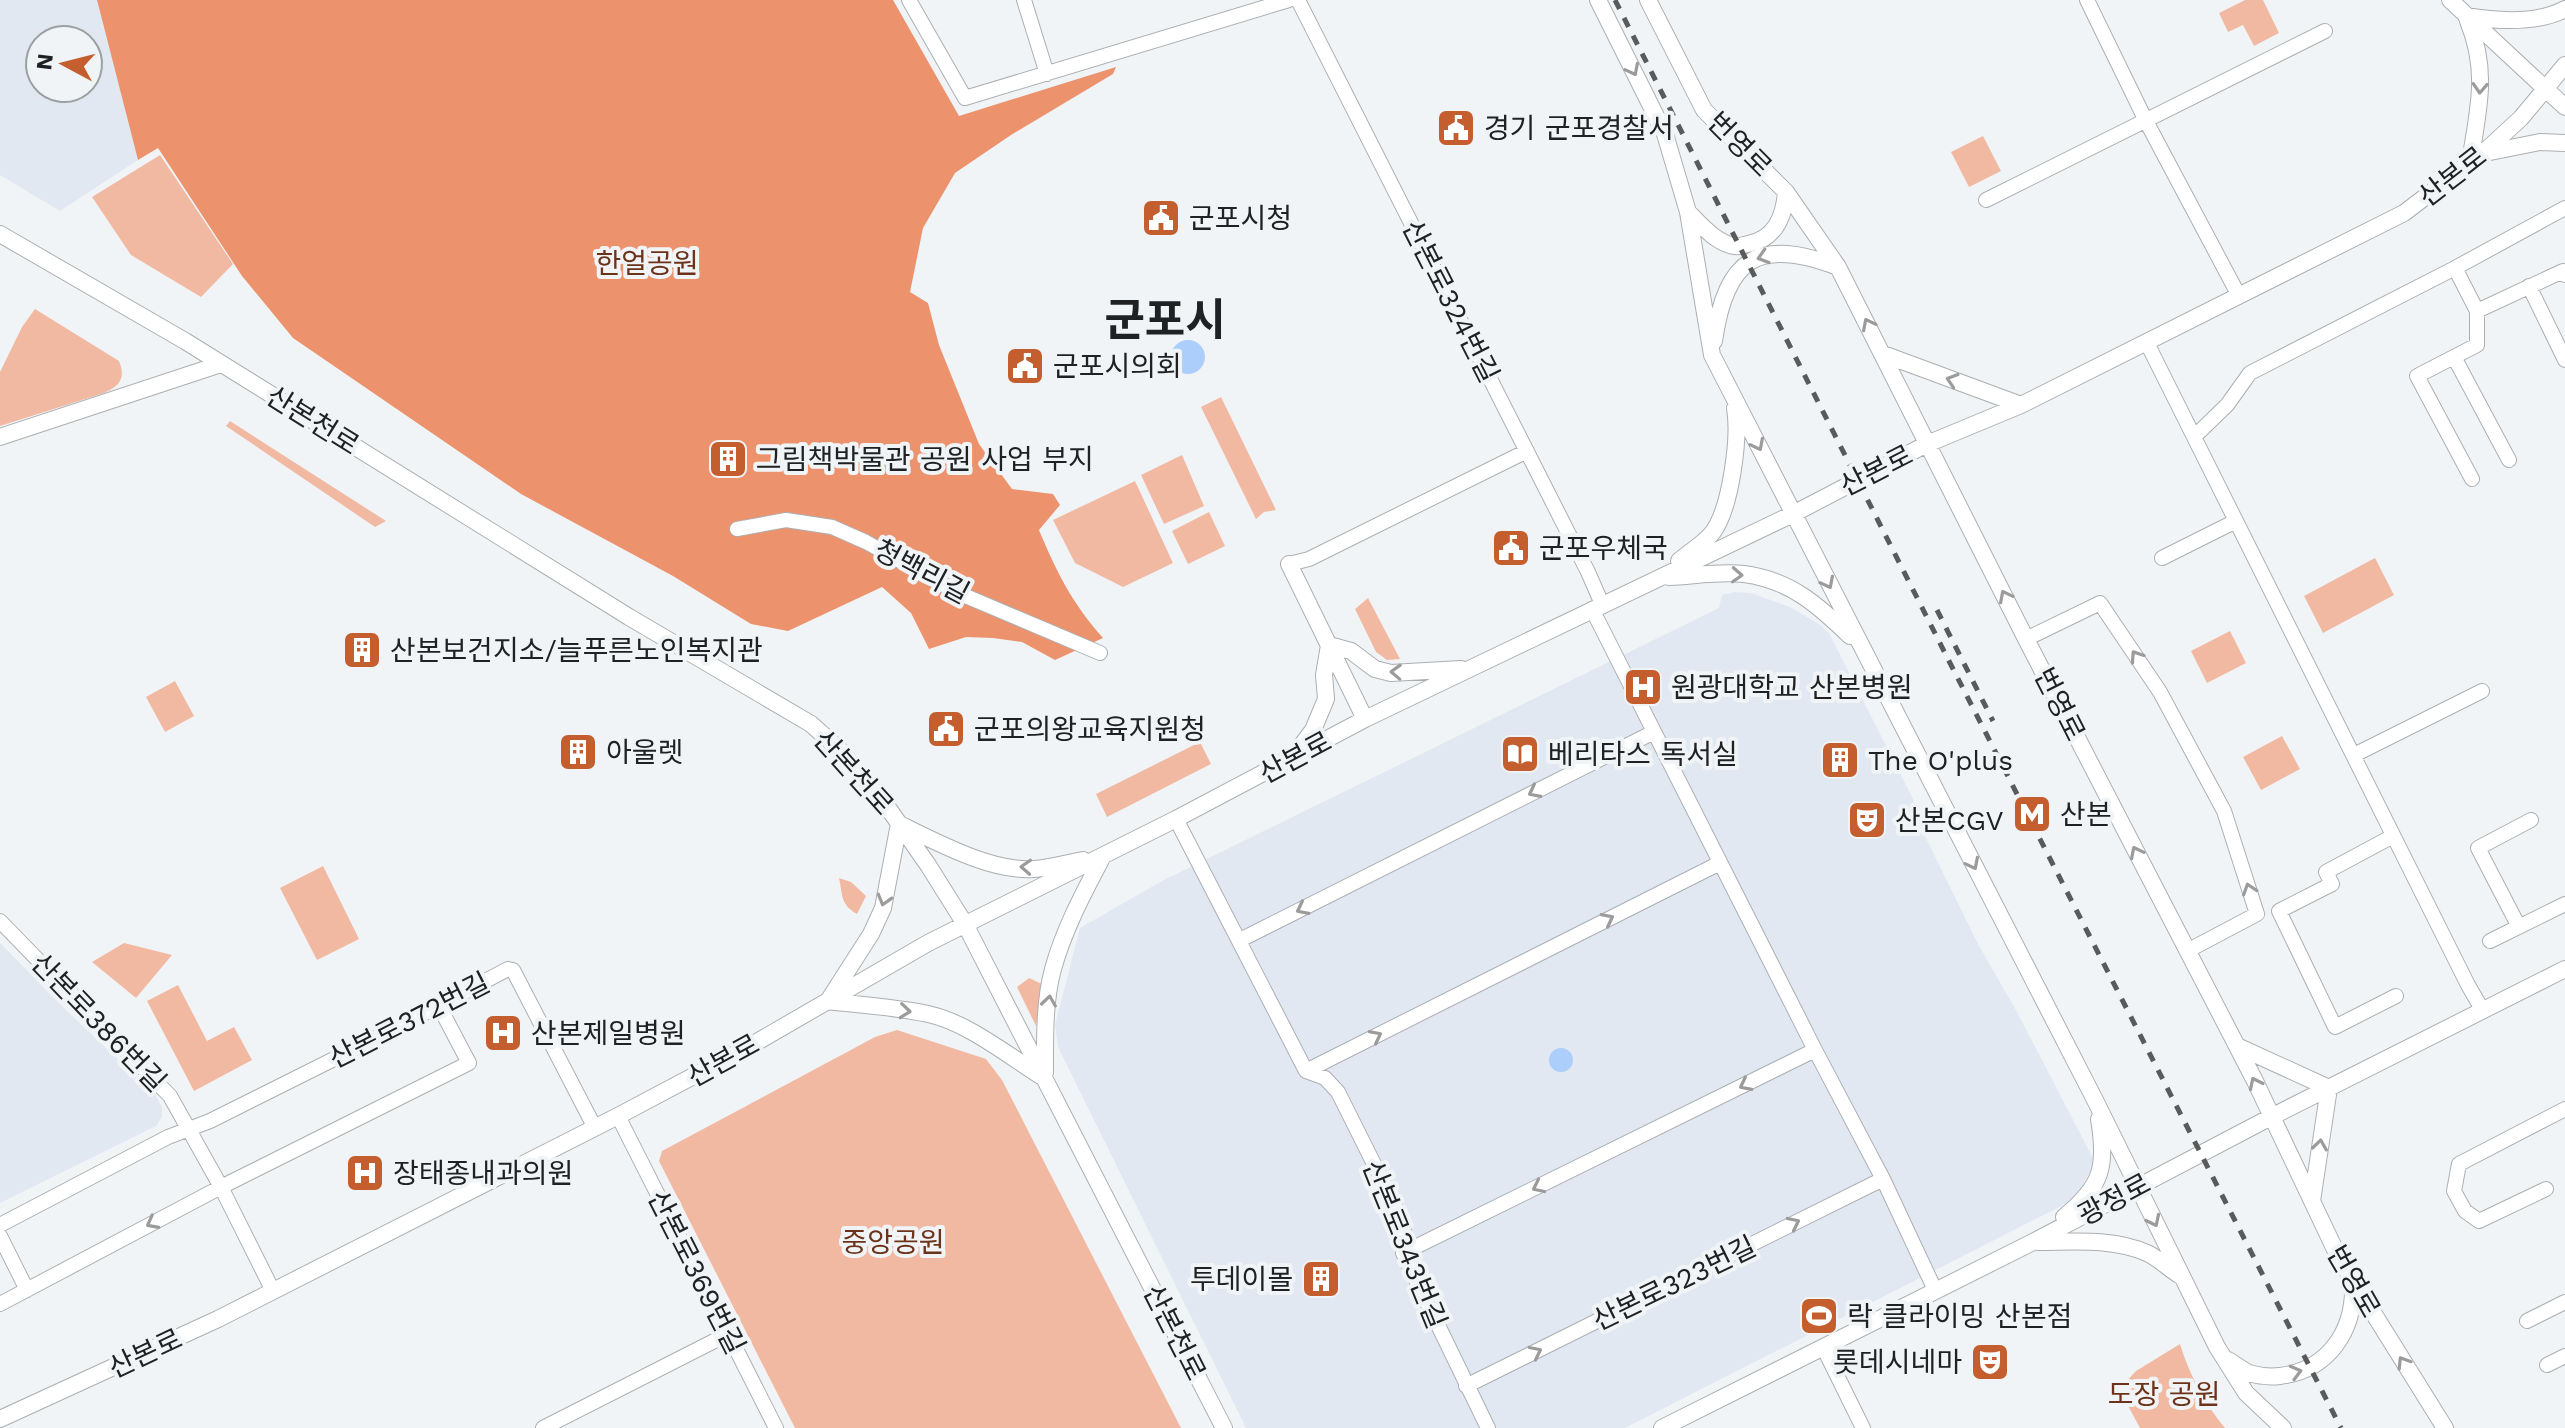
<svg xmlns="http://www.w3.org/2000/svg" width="2565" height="1428" font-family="'Work Sans','Noto Sans KR',sans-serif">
<rect width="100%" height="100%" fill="#f1f4f7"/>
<path fill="#e1e8f2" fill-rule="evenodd" d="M0,0H97L138,160L60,211L0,175ZM40,40H88V88H40Z
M1735,592L1751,593L1790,607L1819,624L1829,633L1913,799L1918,822L1978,944L2017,1012L2095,1162L2075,1199L1625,1428H1246L1058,1047L1055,1025L1080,928L1162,881L1719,608L1722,595Z
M0,943L66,1010L154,1093L162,1107V1117L156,1126L0,1203Z"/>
<path fill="#f2b9a2" d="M2245,0H2263L2279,33L2254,46L2243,25L2228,32L2219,13Z
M1983,136L2001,171L1969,187L1951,152Z
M160,155L233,264L201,297L131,255L92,197Z
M35,309L119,361C126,378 120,386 104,393L0,426V372L22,327Z
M1221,397L1276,510L1264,512L1256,519L1201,407Z
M230,421L386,521L375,527L226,426Z
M1182,455L1204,506L1164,524L1141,475Z
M1135,481L1173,563L1123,587L1075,563L1053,520Z
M1209,512L1225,546L1188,564L1172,531Z
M2375,558L2394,595L2323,633L2304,596Z
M1368,598L1400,659L1387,660L1376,652L1355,609Z
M2230,631L2246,663L2207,683L2191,651Z
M175,681L194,716L165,732L146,697Z
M2282,736L2300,769L2261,790L2243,757Z
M1200,742L1211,764L1107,817L1096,794Z
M323,866L359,939L317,960L280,888Z
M839,878L851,882L866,896L857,914C840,904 843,896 839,878Z
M124,943L172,955L136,998L92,962Z
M1029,978L1042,984L1036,1026L1017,987Z
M178,985L207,1041L234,1027L252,1060L194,1091L147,1001Z
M897,1030L986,1059L1002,1080L1181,1428H795L659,1161L662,1151L875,1037Z
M2180,1344C2189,1374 2205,1404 2225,1428H2140L2119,1389L2136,1371Z"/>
<path fill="#ec936e" d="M97,0H893L959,116L1116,67L1113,74L1011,135L955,173L923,228L910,292L928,303L939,345L979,444L1012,489L1053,494L1060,505L1039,530C1057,573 1072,603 1103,638L1055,660L1022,642L993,638L966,637L929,649L911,613L882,587L788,631L751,624L673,576L521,494L293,338L242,276L158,148L138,160Z"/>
<path fill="#accefa" d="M1171 357a17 17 0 1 1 34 0a17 17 0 1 1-34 0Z
M1549 1060a12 12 0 1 1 24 0a12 12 0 1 1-24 0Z"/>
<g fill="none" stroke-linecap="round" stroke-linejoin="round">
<g stroke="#acafb2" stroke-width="16">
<path id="minor" d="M909,0L965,98L1289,0
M1024,0L1047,74
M1298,0L1588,572L1602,604
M2087,0L2146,121L2238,294
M1986,200L2325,31
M2455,268L2477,311L2563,271L2565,275
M2529,286L2565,360
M2147,343L2468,985L2483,1011
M2454,357L2509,460
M2194,437L2227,405L2250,373L2455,268L2565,208
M2472,479L2417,376L2477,345V311
M737,529L786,520L832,527L866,542L956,592L1100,653
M2162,558L2236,521
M1289,564L1309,559L1527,451
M1592,609L1815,1050L1883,1179L1935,1290
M2026,639L2100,603L2160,692L2224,811L2257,914L2187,951
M2354,755L2482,691
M1176,819L1306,1071L1325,1078L1338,1092L1401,1218L1405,1236L1403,1253L1488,1428
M2393,836L2326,872L2332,884L2279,911L2335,1027L2396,996
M0,921L170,1096L221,1187L273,1291
M2519,927L2478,848L2531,820
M1240,940L1654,732
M2490,941L2565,904
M1306,1071L1720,863
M618,1116L776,1428
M2546,1189L2479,1221L2465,1211L2454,1191L2459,1164L2565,1109
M0,1225L168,1137L210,1121L406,1023L508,969L513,970L595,1128
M0,1236L27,1290
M1403,1253L1815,1050
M0,1304L221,1187L469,1063L439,1006
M2527,1321L2565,1302
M1823,1347L1863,1428
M2547,1365L2565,1356
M1466,1386L1883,1179
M543,1428L728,1334"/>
</g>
<g stroke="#acafb2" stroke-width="18">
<path id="tertiary" d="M1598,0L1665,134L1688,212L1712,355L2096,1102L2217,1347L2246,1393L2283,1428
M1648,0L1704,110L1786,192L1838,267L2026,639L2255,1081L2339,1258L2445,1428
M2450,0L2565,107
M2466,16C2496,21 2537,24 2565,9
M2468,21C2489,72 2478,110 2470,162
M2485,153L2540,142L2565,143
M1688,212C1700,224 1717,244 1735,246C1739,247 1743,245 1748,244C1775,239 1784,217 1786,192
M0,234L185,341L629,617L811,724L841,751L886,805L928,865L965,924L1224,1428
M1714,341C1726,257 1759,237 1838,267
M1883,354L2021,405
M0,437L221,364
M1679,561C1689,552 1705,543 1713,532C1731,507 1740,437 1735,408
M1289,564L1365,719
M1669,577C1693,576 1720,571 1744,574C1790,580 1818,605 1850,636
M1295,754L1313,730L1326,699L1324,675L1329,645L1351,651L1375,669L1391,673L1461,669
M2237,1046L2329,1088L2312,1201
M1045,1073C1045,1039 1044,1002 1053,969C1064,929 1084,892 1103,856
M1044,1078C1010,1057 967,1022 928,1014C897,1007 860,1005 828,1001L871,934L883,908L899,824C937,842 991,872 1034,869C1050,868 1067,863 1083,860
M2064,1217C2102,1186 2107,1167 2099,1119
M2038,1242C2074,1242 2113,1238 2147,1253C2158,1258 2168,1268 2179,1275
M2228,1360C2235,1364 2242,1370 2249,1373C2259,1376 2271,1377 2280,1376C2329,1370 2355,1330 2353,1283
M0,1419L218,1319L618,1116L750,1046L928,943L1176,819L1365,719L1793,514L1927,444L2021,405L2404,213L2483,153L2521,118L2565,65
M1662,1428L2033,1242L2271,1117L2565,969"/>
</g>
<use href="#minor" stroke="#fff" stroke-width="14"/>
<use href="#tertiary" stroke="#fff" stroke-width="16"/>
<path stroke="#585a5b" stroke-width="5" stroke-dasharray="10 10" stroke-linecap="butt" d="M1615,0L1949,661L2341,1428
M1937,610L1993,721"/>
</g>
<defs><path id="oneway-chevron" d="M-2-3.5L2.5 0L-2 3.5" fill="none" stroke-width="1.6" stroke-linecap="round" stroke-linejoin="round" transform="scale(2)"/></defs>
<g stroke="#9b9b9c">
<use href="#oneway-chevron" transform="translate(1633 70) rotate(63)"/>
<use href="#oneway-chevron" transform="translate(2480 88) rotate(93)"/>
<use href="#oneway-chevron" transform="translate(1763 257) rotate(163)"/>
<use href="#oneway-chevron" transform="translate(1868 324) rotate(-117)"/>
<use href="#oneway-chevron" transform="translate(1952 380) rotate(-162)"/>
<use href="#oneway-chevron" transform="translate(1758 445) rotate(63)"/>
<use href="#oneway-chevron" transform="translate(1737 575) rotate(3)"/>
<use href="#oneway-chevron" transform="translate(1828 583) rotate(63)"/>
<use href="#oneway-chevron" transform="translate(2005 596) rotate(-117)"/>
<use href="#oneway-chevron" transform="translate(2136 656) rotate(-124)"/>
<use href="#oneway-chevron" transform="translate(1396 672) rotate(-178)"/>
<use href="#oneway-chevron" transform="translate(1534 792) rotate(153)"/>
<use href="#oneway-chevron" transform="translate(2136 852) rotate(-117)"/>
<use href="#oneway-chevron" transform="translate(1973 864) rotate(63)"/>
<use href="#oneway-chevron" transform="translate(1026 867) rotate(-177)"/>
<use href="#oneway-chevron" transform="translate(2249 889) rotate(-108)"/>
<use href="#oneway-chevron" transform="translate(884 900) rotate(106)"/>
<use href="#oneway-chevron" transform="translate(1302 909) rotate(153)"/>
<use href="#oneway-chevron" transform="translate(1608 919) rotate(-27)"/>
<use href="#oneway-chevron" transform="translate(1049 1001) rotate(-82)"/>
<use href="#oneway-chevron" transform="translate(905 1011) rotate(6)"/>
<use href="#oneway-chevron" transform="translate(1376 1036) rotate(-27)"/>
<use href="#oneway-chevron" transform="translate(2255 1083) rotate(-116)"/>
<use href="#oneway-chevron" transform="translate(1745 1085) rotate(153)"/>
<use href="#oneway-chevron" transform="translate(2320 1145) rotate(-82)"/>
<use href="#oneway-chevron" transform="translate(1538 1187) rotate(154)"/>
<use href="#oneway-chevron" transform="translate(2154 1221) rotate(64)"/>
<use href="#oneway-chevron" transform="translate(152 1223) rotate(152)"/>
<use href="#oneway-chevron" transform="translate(1794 1223) rotate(-26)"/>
<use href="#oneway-chevron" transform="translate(1536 1352) rotate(-26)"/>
<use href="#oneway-chevron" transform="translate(2403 1362) rotate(-122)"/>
<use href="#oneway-chevron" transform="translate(2296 1372) rotate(-15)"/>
</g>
<defs>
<g id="civic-square" transform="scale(2)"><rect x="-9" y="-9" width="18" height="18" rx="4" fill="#c45e2e" stroke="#f1f4f7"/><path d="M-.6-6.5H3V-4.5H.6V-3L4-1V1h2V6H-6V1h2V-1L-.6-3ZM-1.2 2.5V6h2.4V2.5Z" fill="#fff"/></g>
<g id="building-square" transform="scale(2)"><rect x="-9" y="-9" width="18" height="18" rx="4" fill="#c45e2e" stroke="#f1f4f7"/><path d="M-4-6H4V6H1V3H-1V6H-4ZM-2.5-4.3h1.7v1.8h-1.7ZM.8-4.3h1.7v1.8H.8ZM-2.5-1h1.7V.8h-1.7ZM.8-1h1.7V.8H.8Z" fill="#fff"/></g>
<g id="hospital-square" transform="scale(2)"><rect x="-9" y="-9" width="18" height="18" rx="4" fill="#c45e2e" stroke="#f1f4f7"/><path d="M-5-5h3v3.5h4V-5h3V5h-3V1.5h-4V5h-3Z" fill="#fff"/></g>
<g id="library-square" transform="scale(2)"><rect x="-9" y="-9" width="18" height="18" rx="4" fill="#c45e2e" stroke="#f1f4f7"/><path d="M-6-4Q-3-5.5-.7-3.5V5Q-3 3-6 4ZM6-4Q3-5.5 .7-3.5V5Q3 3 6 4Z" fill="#fff"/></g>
<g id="metro-square" transform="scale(2)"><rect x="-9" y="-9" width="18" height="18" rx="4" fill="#c45e2e" stroke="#f1f4f7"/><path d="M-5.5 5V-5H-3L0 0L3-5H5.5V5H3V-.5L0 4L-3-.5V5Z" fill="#fff"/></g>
<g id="theatre-square" transform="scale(2)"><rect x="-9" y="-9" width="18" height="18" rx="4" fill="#c45e2e" stroke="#f1f4f7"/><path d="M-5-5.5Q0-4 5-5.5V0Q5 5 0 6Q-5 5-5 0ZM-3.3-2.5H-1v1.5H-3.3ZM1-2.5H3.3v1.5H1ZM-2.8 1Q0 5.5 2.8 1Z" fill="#fff"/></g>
<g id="stadium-square" transform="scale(2)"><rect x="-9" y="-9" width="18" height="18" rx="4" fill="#c45e2e" stroke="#f1f4f7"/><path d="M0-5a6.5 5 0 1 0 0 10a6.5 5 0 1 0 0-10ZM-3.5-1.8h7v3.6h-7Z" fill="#fff"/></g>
</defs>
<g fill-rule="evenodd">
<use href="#civic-square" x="1456" y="128"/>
<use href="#civic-square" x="1161" y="218"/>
<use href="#civic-square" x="1025" y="366"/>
<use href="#building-square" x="728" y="459"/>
<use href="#civic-square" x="1511" y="548"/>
<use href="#building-square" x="362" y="650"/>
<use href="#hospital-square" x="1643" y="687"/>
<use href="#civic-square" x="946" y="729"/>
<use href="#building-square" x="578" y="752"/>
<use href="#library-square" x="1520" y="754"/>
<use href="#building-square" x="1840" y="760"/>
<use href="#metro-square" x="2032" y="814"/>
<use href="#theatre-square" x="1867" y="820"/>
<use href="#hospital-square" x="503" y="1033"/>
<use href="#hospital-square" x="365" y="1173"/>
<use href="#building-square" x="1321" y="1279"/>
<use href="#stadium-square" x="1819" y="1316"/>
<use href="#theatre-square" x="1990" y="1362"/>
</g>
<g text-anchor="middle" stroke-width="8" stroke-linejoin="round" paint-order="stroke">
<g font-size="28" fill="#202122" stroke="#f1f4f7" text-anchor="start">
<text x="1484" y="138">경기 군포경찰서</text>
<text x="1189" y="228">군포시청</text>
<text x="1053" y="376">군포시의회</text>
<text x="756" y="469">그림책박물관 공원 사업 부지</text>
<text x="1539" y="558">군포우체국</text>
<text x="390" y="660">산본보건지소/늘푸른노인복지관</text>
<text x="1671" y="697">원광대학교 산본병원</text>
<text x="974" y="739">군포의왕교육지원청</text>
<text x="606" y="762">아울렛</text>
<text x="1548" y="764">베리타스 독서실</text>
<text x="1868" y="770">The O'plus</text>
<text x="2060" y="824">산본</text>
<text x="1895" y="830">산본CGV</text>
<text x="531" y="1043">산본제일병원</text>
<text x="393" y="1183">장태종내과의원</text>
<text x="1293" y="1289" text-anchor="end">투데이몰</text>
<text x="1847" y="1326">락 클라이밍 산본점</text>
<text x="1962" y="1372" text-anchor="end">롯데시네마</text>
</g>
<g font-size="28" fill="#202122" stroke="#f1f4f7">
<text transform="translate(1740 144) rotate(45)" y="10">번영로</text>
<text transform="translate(2452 176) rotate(-38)" y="10">산본로</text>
<text transform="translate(1451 301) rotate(63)" y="10">산본로324번길</text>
<text transform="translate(313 420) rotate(32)" y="10">산본천로</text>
<text transform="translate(1876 470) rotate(-27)" y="10">산본로</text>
<text transform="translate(922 571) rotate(28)" y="10">청백리길</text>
<text transform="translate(2060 704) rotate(63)" y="10">번영로</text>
<text transform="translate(1295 757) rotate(-28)" y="10">산본로</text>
<text transform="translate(854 772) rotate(48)" y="10">산본천로</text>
<text transform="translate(409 1020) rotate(-27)" y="10">산본로372번길</text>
<text transform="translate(99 1022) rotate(46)" y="10">산본로386번길</text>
<text transform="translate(723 1060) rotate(-29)" y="10">산본로</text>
<text transform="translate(2114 1199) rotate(-28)" y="10">광정로</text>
<text transform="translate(1405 1244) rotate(68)" y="10">산본로343번길</text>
<text transform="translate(697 1272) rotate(63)" y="10">산본로369번길</text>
<text transform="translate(2354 1281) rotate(60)" y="10">번영로</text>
<text transform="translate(1674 1283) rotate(-26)" y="10">산본로323번길</text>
<text transform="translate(1175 1332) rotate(63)" y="10">산본천로</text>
<text transform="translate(145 1353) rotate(-25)" y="10">산본로</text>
</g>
<g font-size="28" fill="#6c331a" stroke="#f1f4f7">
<text x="647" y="273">한얼공원</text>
<text x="893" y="1252">중앙공원</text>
<text x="2164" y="1404">도장 공원</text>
</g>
<g font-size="44" font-weight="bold" fill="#202122" stroke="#f1f4f7">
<text x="1165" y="335">군포시</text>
</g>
</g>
<g transform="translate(64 64) rotate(277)"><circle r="38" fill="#f1f4f7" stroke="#9da0a2" stroke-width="2"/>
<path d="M0-6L14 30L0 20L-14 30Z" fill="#c45e2e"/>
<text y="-12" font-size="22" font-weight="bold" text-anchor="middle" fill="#202122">N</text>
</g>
</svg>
